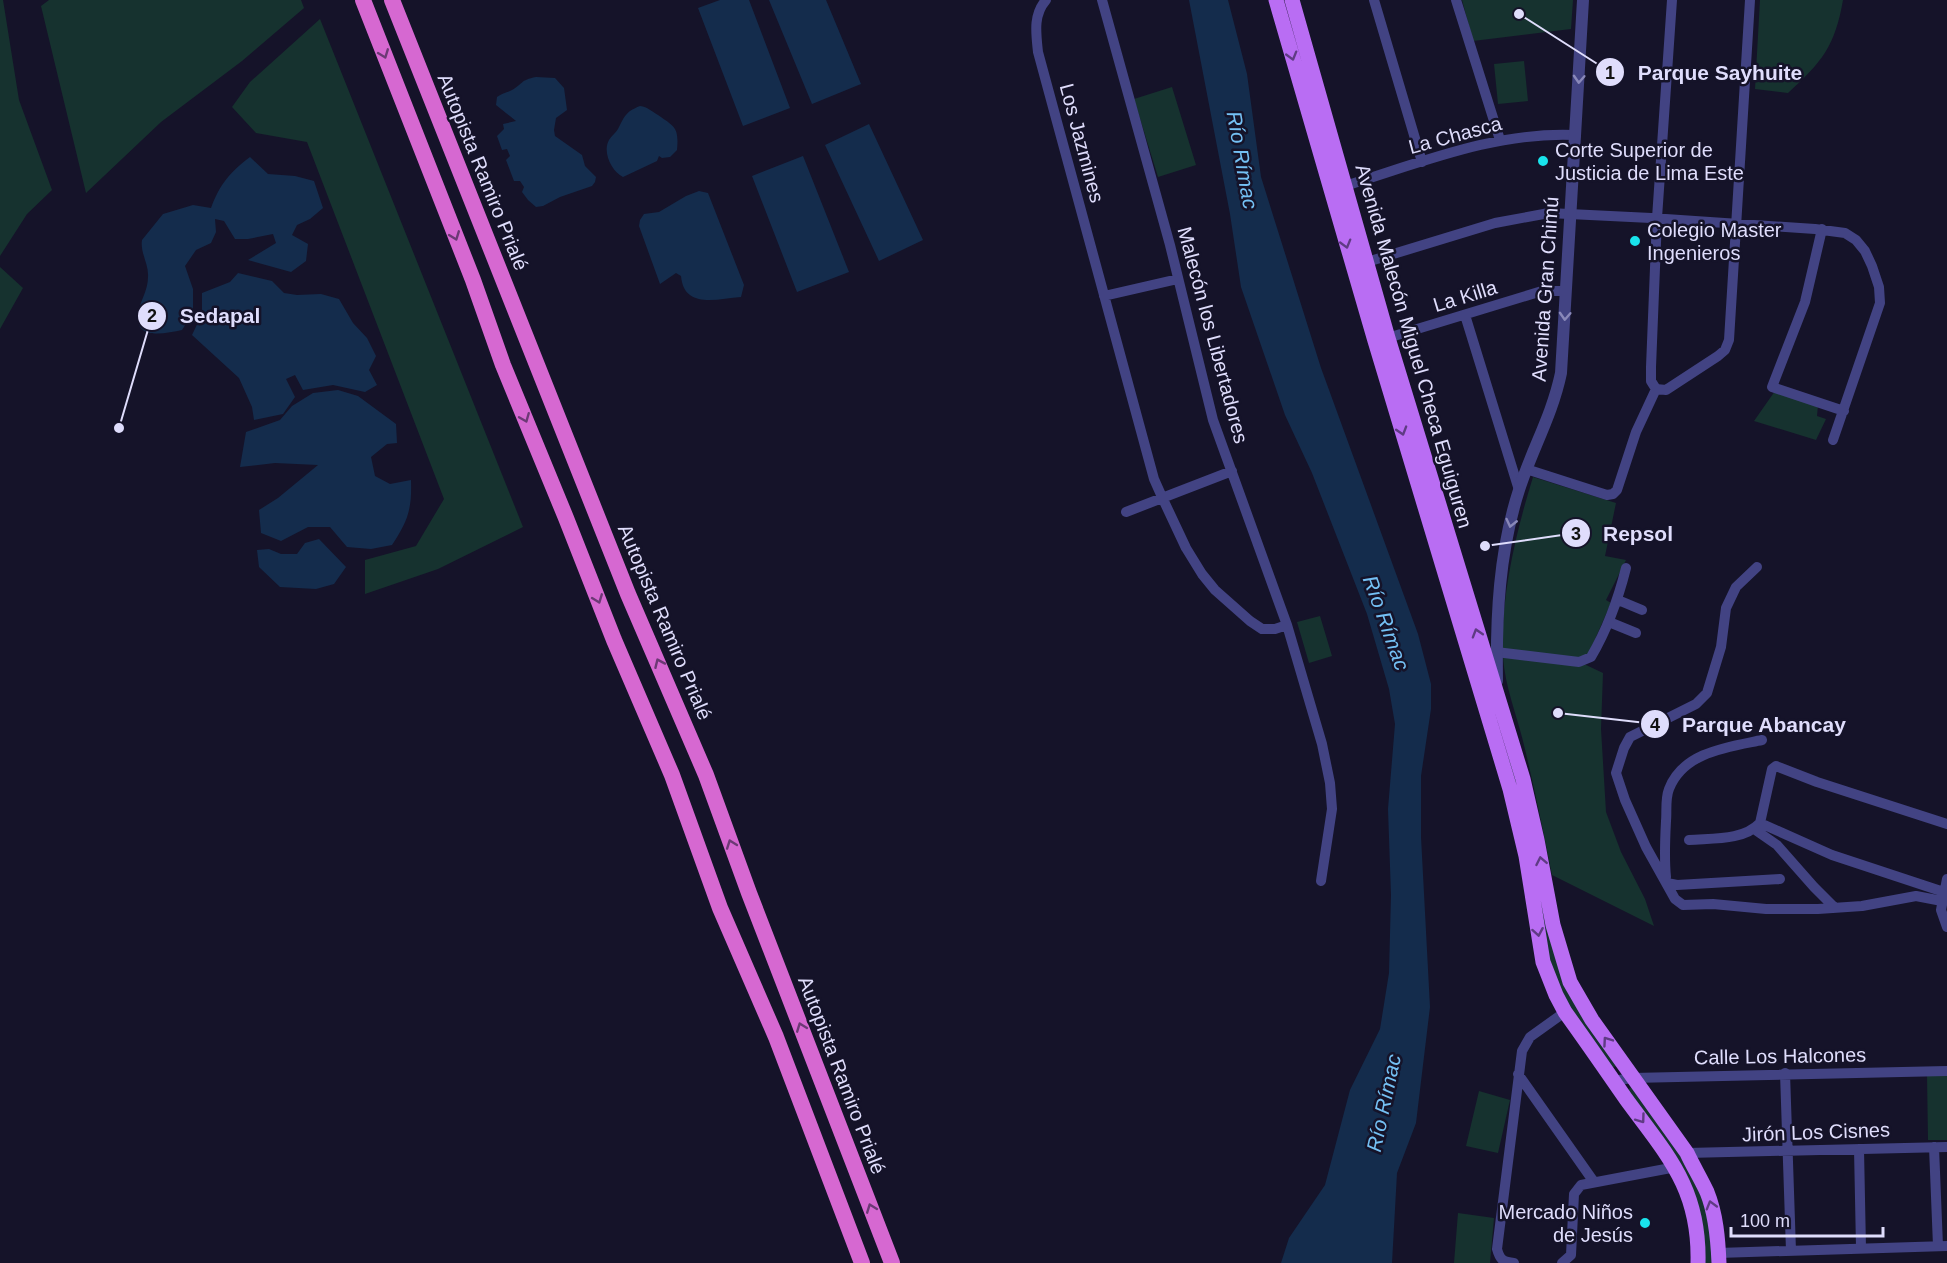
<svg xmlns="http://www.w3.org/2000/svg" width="1947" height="1263" font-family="Helvetica,sans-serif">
<rect width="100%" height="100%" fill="#151329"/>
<path fill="#16322f" d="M0,0H3L19,100L52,190L27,214L0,256Z
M49,0H301L304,8L242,61L161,122L86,193L41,6Z
M1462,0H1573L1571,29L1473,41Z
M1760,0H1843C1835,46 1822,62 1788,93L1755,89Z
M320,19L523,527L438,569L365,594V560L416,546L444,499L307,142L256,133L232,107L250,82Z
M1524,61L1528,101L1498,104L1494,64Z
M1172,87L1196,165L1158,177L1134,99Z
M0,267L23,288L0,329Z
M1775,391L1818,405L1817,416L1826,419L1816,440L1754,421Z
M1533,477L1616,503L1605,556L1626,560L1606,600L1611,603L1584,664L1603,673L1601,729L1606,812L1621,852L1645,899L1654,926L1552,875C1543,830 1534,786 1523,741C1516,713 1505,686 1503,657C1500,598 1516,532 1533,477Z
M1320,616L1332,656L1309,663L1297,622Z
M1509,750L1553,943L1619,1065L1609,1069L1555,984L1505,760Z
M1927,1075H1947V1140H1928Z
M1634,1085L1678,1147L1707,1206L1715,1263H1703L1700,1221L1626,1091Z
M1479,1091L1510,1100L1498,1153L1466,1146Z
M1458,1213L1494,1218L1490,1263H1454Z"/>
<path fill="#142c4c" d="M720,0H749L790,108L743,126L698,8Z
M769,0H826L861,84L812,104Z
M1189,0H1228L1247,74L1261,177L1321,368L1418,634L1431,684V709L1421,776V837L1430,1007L1416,1123L1397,1173L1392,1263H1281L1289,1238L1325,1185L1350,1090L1380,1029L1389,973L1391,895L1388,809L1395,724L1389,689L1367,614L1312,473L1285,415L1241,287L1230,214Z
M536,77L555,78L564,88L567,110L556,118L554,130L555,136L582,155L585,166L596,177L595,182L592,186L560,197L543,206L536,207L528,200L522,192L524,187L520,181H514L506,160L510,156L507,149L502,150L497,136L504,129L503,124L516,121L496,105L497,97C502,93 506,93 512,90C523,84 520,80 536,77Z
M640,106C648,107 651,111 658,115C675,127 679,127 677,150L670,157L662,158L659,156L657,161L623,177C612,172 602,152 609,140C611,136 616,133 618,129C625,116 625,112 640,106Z
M869,124L923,240L879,261L825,145Z
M803,156L849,272L797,292L752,176Z
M250,157L268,174L295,176L314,181L323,208L310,219L297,225L292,235L308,244L306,261L291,272L248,260L276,243L273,234L248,239H235L224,221L215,219L216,232L211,243L196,250L185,266L193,289V313L182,330C163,334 131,341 139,309C142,298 148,289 148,277C149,264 140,253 142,240L163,214L193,205L211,208C220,184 230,172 250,157Z
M699,191L708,193L744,285L741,297C716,299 684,309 681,276L676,273L660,284L639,226L640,220L644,214L659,212L686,196Z
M238,273L272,281L284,293L297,295L321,294L339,299L353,323L367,338L376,356L369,370L377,385L365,392L333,385L303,390L295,375L286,379L295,397L283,414L254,420L252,407L239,378L192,335L202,314V293L230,282Z
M338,390L358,396L396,424L397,443L387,444L371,457L375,476L390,484L411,480C412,509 408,521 392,545L371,549L347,547L330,527H308L281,541L261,533L259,510L278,498L318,465L275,463L240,467L246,432L280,420L292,406L313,393Z
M319,539L346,567L334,584L316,589L280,587L259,567L257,550L269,549L281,554H297L305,543Z"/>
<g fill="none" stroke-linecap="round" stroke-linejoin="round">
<path stroke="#424383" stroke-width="10" d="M1046,0C1033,15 1036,33 1038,52L1154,479L1162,497L1186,548L1202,574L1215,590L1250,621L1262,629H1275L1287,625
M1102,0L1170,245L1213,420L1287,625L1322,744L1330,783L1332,809L1321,881
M1374,0L1422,162
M1456,0L1500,140
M1345,186C1420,163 1497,131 1576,135
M1822,229L1805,302L1772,387L1844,411
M1367,262L1495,223L1549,213L1651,218L1815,229L1845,233L1856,240L1865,251L1872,266L1879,287L1880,303L1833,440
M1104,296L1178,279
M1465,315L1519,490
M1381,340L1542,291H1566
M1656,389L1666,390L1718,356L1725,350L1729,340L1750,0
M1526,469L1607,495L1613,494L1617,490L1636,432L1656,389L1651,381V367L1657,218L1672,0
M1126,512L1232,471
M1757,567L1736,587L1726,608L1721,647L1707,693L1696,704L1630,737L1624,748L1616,773L1625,800L1646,847L1675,899L1683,905L1713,904L1766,909H1818L1862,906L1916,896L1942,901
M1618,600L1642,610
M1609,622L1636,633
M1496,652L1579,662L1591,657C1608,628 1618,600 1626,568
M1760,823L1832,855L1947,893
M1754,829L1777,845L1814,887L1835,908
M1689,840C1712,838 1743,841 1760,823L1772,769L1776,766L1817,782L1947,824
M1666,877C1664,858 1665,840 1666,821C1667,811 1665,799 1669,789C1683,752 1728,747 1762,740
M1947,879L1941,910L1947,927
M1667,883L1677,885L1780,879
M1785,1073L1791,1251
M1518,1074L1594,1182
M1613,1081L1632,1078L1947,1071
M1934,1147L1938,1246
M1859,1149L1861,1248
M1687,1153L1947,1147
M1718,1253L1947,1246
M1514,1263C1503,1262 1500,1260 1497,1249L1522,1051L1530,1037L1565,1012
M1562,1263L1571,1255L1574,1194L1581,1185L1676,1167"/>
<path stroke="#424383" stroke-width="12" d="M1497,681C1496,616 1499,552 1519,490C1532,449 1552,416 1561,373L1583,0"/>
<path stroke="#b96df3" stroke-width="15" d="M1276,0L1375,341L1510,789L1526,856L1543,962L1556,995L1565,1012C1586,1041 1606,1070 1626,1099C1667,1155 1700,1188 1698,1263
M1292,0L1388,338L1523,779L1537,840L1553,925L1570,982L1592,1020L1687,1153C1693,1166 1701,1179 1707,1192C1716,1214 1718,1239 1719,1263"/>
<path stroke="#d668d1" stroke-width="16" d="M363,0L473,280L503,365L566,518L614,640L672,775L720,908L776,1037L862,1263
M392,0L628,594L706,775L749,893L892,1263"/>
</g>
<defs><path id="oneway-chevron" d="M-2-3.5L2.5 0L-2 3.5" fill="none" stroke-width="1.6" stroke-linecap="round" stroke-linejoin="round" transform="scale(1.5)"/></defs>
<g stroke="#6c3975">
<use href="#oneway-chevron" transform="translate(384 54) rotate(69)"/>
<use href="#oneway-chevron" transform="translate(455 236) rotate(69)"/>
<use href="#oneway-chevron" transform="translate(525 418) rotate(68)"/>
<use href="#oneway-chevron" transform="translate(598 599) rotate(69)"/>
<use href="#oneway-chevron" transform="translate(659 663) rotate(-114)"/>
<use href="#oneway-chevron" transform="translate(731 844) rotate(-110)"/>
<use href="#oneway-chevron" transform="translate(801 1027) rotate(-111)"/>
<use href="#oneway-chevron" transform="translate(871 1208) rotate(-111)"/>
</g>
<g stroke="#5f3b84">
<use href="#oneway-chevron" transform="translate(1292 56) rotate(74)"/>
<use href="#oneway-chevron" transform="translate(1346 244) rotate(74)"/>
<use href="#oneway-chevron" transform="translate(1402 431) rotate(73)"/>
<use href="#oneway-chevron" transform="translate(1477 633) rotate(-107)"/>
<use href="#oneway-chevron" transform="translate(1541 861) rotate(-101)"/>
<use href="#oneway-chevron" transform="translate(1538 932) rotate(80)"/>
<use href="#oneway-chevron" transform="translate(1607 1041) rotate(-125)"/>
<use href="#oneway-chevron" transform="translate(1641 1119) rotate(54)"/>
<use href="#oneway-chevron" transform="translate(1711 1205) rotate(-106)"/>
</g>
<g stroke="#8988b9">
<use href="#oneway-chevron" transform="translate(1579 79) rotate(93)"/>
<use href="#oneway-chevron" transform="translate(1565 316) rotate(93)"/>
<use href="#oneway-chevron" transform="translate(1511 523) rotate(103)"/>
</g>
<g fill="#19e3ec" stroke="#151329" stroke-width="2">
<circle cx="1543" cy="161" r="6"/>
<circle cx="1635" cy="241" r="6"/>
<circle cx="1645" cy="1223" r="6"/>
</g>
<g text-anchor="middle" stroke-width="5" stroke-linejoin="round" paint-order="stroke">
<g font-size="20" fill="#dfddfc" stroke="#151329">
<text transform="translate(1455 135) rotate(-15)" y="7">La Chasca</text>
<text transform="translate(1082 143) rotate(75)" y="7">Los Jazmines</text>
<text transform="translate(483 172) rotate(68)" y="7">Autopista Ramiro Prialé</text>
<text transform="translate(1545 289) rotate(-86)" y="7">Avenida Gran Chimú</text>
<text transform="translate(1465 296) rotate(-17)" y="7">La Killa</text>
<text transform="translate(1213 335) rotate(75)" y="7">Malecón los Libertadores</text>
<text transform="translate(1414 346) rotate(74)" y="7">Avenida Malecón Miguel Checa Eguiguren</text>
<text transform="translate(665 622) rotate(67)" y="7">Autopista Ramiro Prialé</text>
<text transform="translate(1780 1056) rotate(-1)" y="7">Calle Los Halcones</text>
<text transform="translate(842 1075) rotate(69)" y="7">Autopista Ramiro Prialé</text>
<text transform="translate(1816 1132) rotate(-2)" y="7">Jirón Los Cisnes</text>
</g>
<g font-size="20" fill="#dfddfc" stroke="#151329" text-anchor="start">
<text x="1555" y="157">Corte Superior de<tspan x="1555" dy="23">Justicia de Lima Este</tspan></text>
<text x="1647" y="237">Colegio Master<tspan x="1647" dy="23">Ingenieros</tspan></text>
<text x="1633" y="1219" text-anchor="end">Mercado Niños<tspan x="1633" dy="23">de Jesús</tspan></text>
</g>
<g font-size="21" font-style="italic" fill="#74c0f4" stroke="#151329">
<text transform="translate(1242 160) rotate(80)" y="7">Río Rímac</text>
<text transform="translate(1386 623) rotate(70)" y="7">Río Rímac</text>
<text transform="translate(1384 1103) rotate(-78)" y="7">Río Rímac</text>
</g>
</g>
<path fill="none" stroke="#dfddfc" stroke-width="2" d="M1519 14L1610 72M119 428L152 316M1485 546L1576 533M1558 713L1655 724"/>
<g fill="#dfddfc" stroke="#151329" stroke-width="2">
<circle cx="1519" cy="14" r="6"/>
<circle cx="119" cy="428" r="6"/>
<circle cx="1485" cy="546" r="6"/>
<circle cx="1558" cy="713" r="6"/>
<circle cx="1610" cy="72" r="15"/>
<circle cx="152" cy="316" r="15"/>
<circle cx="1576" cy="533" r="15"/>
<circle cx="1655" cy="724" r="15"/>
</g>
<g font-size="18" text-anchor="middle" font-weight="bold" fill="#111">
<text x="1610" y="79">1</text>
<text x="152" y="322">2</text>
<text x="1576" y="540">3</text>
<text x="1655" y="731">4</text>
</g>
<g font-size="21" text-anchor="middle" font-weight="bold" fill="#dfddfc" stroke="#151329" stroke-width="5" stroke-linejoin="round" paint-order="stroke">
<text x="1720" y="80">Parque Sayhuite</text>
<text x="220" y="323">Sedapal</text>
<text x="1638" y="541">Repsol</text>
<text x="1764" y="732">Parque Abancay</text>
</g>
<path d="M1731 1227v9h152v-9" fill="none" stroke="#dfddfc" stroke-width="3"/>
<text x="1740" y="1227" font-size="18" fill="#dfddfc" stroke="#151329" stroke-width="4.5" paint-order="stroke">100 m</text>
</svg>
